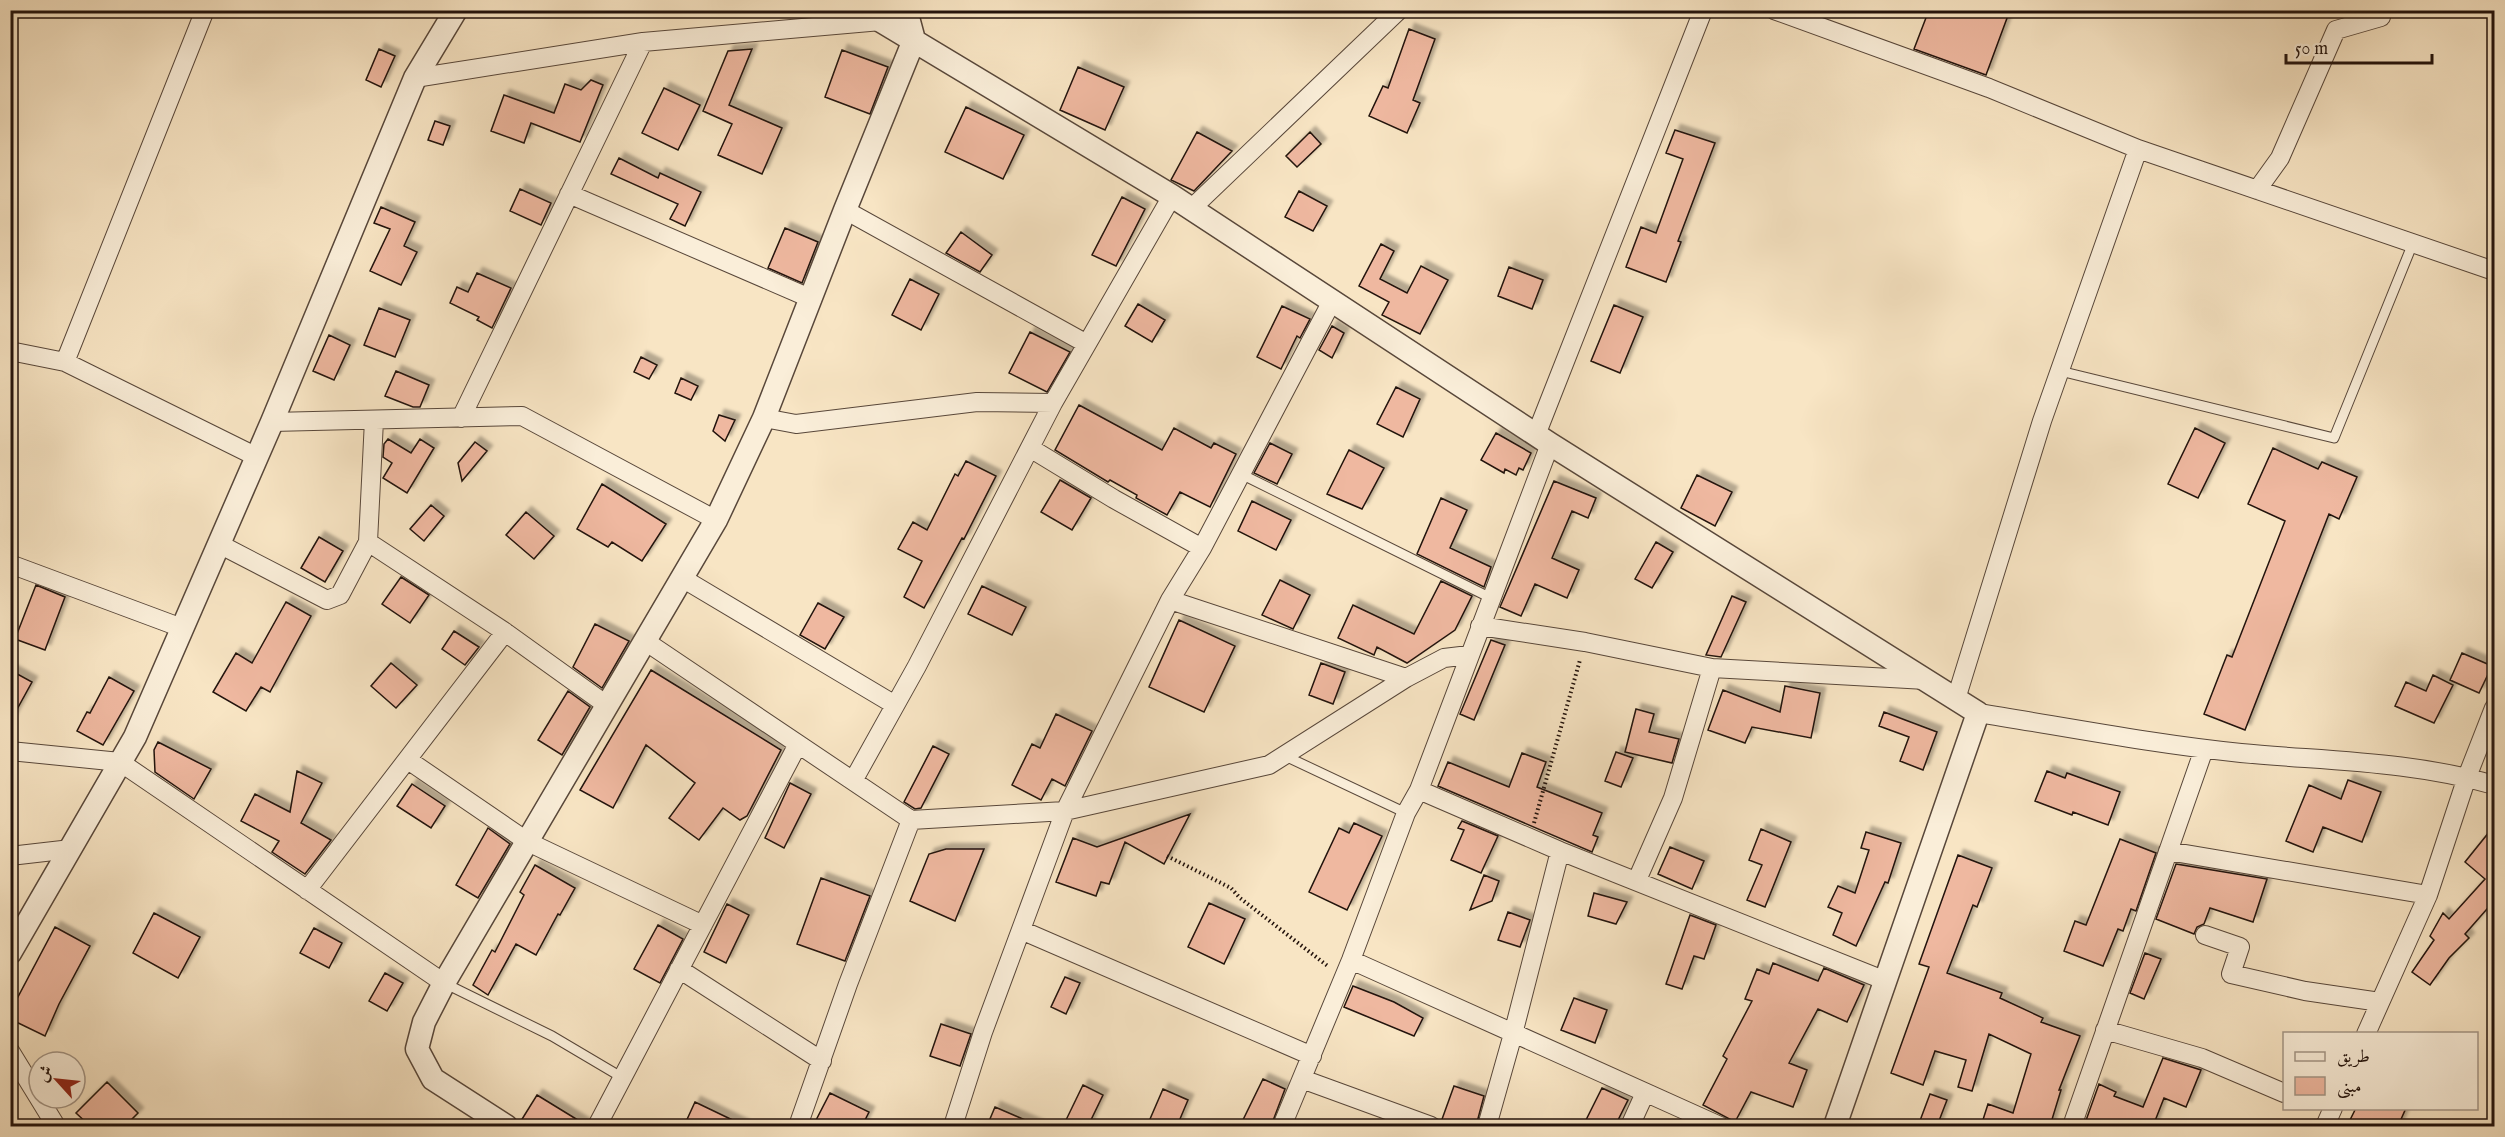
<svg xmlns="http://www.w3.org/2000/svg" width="2505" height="1137" font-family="'IM FELL English',Amiri,serif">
<defs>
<filter id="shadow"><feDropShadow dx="5.5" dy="-5.5" stdDeviation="1.5" flood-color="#0004"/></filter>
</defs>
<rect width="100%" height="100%" fill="#f8e5c4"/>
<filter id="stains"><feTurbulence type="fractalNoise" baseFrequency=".00333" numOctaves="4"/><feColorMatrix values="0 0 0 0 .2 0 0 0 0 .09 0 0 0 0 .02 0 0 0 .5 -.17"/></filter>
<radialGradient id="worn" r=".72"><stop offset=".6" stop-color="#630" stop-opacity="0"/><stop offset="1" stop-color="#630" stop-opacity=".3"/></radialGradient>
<path fill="#efb8a0" stroke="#22120c" stroke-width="1.5" filter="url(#shadow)" d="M1929,10H2010L1986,75L1914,49Z
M1409,29L1435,39L1413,100L1420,103L1407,133L1369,116L1383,86L1388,88Z
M379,49L395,56L381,87L366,80Z
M752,49L729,105L782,128L762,174L718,155L732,124L703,111L728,51Z
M842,50L888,67L870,114L825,97Z
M1078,67L1124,87L1105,130L1060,110Z
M591,80L603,85L580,142L531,123L524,143L491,131L504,95L554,113L565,84L581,90Z
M664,88L700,105L678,150L642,133Z
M966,107L1024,135L1003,179L945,152Z
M435,121L450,126L443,145L428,140Z
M1675,130L1715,143L1678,241L1681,242L1666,282L1626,267L1641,227L1656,233L1683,159L1666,153Z
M1197,132L1232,151L1194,191L1171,180Z
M1310,132L1321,144L1297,167L1286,156Z
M619,158L658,178L660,173L701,192L685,226L670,219L678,204L611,174Z
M520,189L551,203L541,225L510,211Z
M1299,191L1327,206L1313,231L1285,217Z
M1122,197L1145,209L1116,266L1092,255Z
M381,207L415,222L404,246L417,252L401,285L370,271L390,229L374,223Z
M785,228L818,242L802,283L768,268Z
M961,232L992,255L980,272L946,253Z
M1381,244L1394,251L1380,279L1407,293L1421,266L1448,280L1420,334L1382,315L1389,302L1359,286Z
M1509,267L1543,280L1532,309L1498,296Z
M477,273L511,288L492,328L477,320L479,317L450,303L457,287L468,292Z
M910,279L939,294L921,330L892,315Z
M1138,304L1165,320L1152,342L1125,326Z
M1614,305L1643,317L1620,373L1591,361Z
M1282,306L1310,319L1300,338L1297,336L1281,369L1257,357Z
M379,308L410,320L395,357L364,345Z
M1332,326L1344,333L1332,358L1319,350Z
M1030,332L1070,352L1047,392L1009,373Z
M329,335L350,345L334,380L313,371Z
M641,357L657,365L649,379L634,372Z
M396,371L429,385L420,407H413L385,396Z
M681,378L698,386L691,400L675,393Z
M1396,387L1420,399L1403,437L1377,424Z
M1079,405L1162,450L1174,428L1211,448L1214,443L1236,454L1210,507L1180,492L1167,515L1136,498L1137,495L1110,480L1108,482L1055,450Z
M719,415L735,420L725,441L713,431Z
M2195,428L2225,443L2198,498L2168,484Z
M1496,433L1531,453L1523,470L1519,468L1516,475L1505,469L1504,473L1481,460Z
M388,439L411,453L420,439L434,448L407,493L383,478L392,463L383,457L384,444Z
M475,442L487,451L462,481L458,463Z
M1270,443L1292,454L1277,484L1254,473Z
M2273,448L2318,469L2322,462L2357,477L2339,519L2329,514L2245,730L2204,714L2227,655L2232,657L2285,521L2248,504Z
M1349,450L1384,468L1362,509L1327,494Z
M966,461L996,476L964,539L962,538L924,608L904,597L922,561L898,549L913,522L927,530L955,474L958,476Z
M1697,475L1732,492L1715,526L1681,508Z
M1060,480L1091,498L1072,530L1041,512Z
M1554,481L1596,498L1588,518L1572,511L1552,558L1579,570L1567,598L1535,584L1521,616L1500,607Z
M602,484L666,524L642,561L612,542L608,547L577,529Z
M1441,498L1467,510L1450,548L1491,567L1484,587L1417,554Z
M1252,501L1291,520L1276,550L1238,531Z
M431,505L444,516L424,541L410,529Z
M526,512L554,536L534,559L506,535Z
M319,537L343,551L325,582L301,568Z
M1656,542L1673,552L1652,588L1635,579Z
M401,577L429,595L410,623L382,604Z
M1280,580L1310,595L1293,629L1262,615Z
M1441,581L1472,596L1455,630L1407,663L1377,647L1374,655L1338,638L1353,605L1414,634Z
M36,585L65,597L45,650L15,639Z
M982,586L1026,607L1012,635L968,614Z
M1732,596L1746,602L1721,657L1706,655Z
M286,602L311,616L270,692L261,687L246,711L213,692L236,653L252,663Z
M818,603L844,617L825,649L800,635Z
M1179,620L1235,646L1204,712L1149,687Z
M595,624L629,641L602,688L573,667Z
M454,631L479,647L465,665L442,649Z
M1491,640L1505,645L1474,720L1460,714Z
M2462,653L2492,666L2479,693L2450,680Z
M391,663L417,685L396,708L371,686Z
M1321,663L1345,672L1333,704L1309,695Z
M10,670L32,682L10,722Z
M651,670L781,750L747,816L740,820L723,808L699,840L669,818L695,783L646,745L613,808L580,790Z
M2433,675L2453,685L2434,723L2395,706L2406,682L2426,691Z
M109,677L134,691L103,745L77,731L87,712L90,713Z
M1785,686L1820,693L1811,738L1752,727L1745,743L1708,730L1723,690L1780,712Z
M568,691L590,707L562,755L538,740Z
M1636,709L1654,714L1649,732L1679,739L1672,763L1625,752Z
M1884,712L1937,732L1923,770L1900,761L1909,737L1879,726Z
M1056,714L1092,731L1065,786L1052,779L1041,800L1012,785L1032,744L1040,748Z
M158,742L211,769L194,799L155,772L154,750Z
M933,746L949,754L921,808L915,809L904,802Z
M1616,752L1633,758L1621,787L1605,781Z
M1522,753L1546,762L1537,787L1602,813L1593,835L1598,837L1592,852L1438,786L1448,762L1509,787Z
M297,771L322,783L301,823L331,840L305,874L272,852L279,841L241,821L255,794L290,812Z
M2047,771L2065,778L2067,773L2120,792L2108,825L2073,812L2072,815L2035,801Z
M2348,780L2381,792L2362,842L2323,827L2313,852L2286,841L2309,785L2341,799Z
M790,783L811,794L784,848L765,838Z
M412,784L445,806L431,828L397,806Z
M1190,814L1164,864L1125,842L1109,884L1101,882L1096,896L1056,882L1073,838L1097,847Z
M1462,821L1498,836L1481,873L1451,860L1464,830L1458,828Z
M1354,823L1382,836L1347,910L1309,892L1339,828L1349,833Z
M2494,826V901L2465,934L2469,938L2449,958L2430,985L2412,972L2434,940L2430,936L2443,913L2449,919L2485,879L2465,862Z
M488,828L510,844L478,898L456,885Z
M1761,829L1791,842L1765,907L1747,900L1762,865L1749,860Z
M1866,832L1901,843L1888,883L1885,882L1856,946L1833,935L1842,913L1828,907L1838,886L1855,893L1869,850L1861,848Z
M2120,839L2156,853L2136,911L2131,909L2123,931L2118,929L2103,966L2064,951L2075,921L2086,925Z
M1670,847L1704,861L1692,889L1658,874Z
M946,849H984L955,921L910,901L929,854Z
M1958,855L1992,868L1977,907L1973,905L1947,973L2002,993L2000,998L2043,1018L2041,1022L2080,1036L2059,1090H2061L2050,1126H1981L1988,1104L2013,1113L2031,1054L1989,1034L1972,1091L1958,1087L1966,1060L1935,1051L1923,1085L1891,1073L1929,967L1919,964Z
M2176,864L2267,879L2253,922L2210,908L2204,924L2197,927L2194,934L2156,919Z
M535,865L575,888L560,915L558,914L536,955L516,944L488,995L473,985L492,950L495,952L524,895L520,892Z
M1484,875L1499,881L1492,901L1470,910Z
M821,878L870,896L845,961L797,944Z
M1594,893L1627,902L1616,924L1588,916Z
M1209,903L1245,919L1224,964L1188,947Z
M727,904L749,915L726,963L704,952Z
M1508,912L1530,920L1520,947L1498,940Z
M154,913L200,937L178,978L133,953Z
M1690,915L1716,925L1704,959L1694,956L1682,989L1666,984Z
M658,925L683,939L660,983L634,969Z
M55,927L90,946L59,1004L45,1036L10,1019V1012Z
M314,928L342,943L329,968L300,953Z
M2145,953L2161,959L2144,999L2130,993Z
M1773,963L1818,981L1824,968L1864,985L1847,1022L1818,1009L1789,1063L1807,1070L1793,1107L1751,1092L1735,1122L1703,1105L1727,1059L1723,1056L1752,1001L1745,999L1757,969L1769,974Z
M385,973L403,983L387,1011L369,1001Z
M1065,977L1080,983L1066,1014L1051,1007Z
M1353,986L1394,1002L1423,1018L1414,1036L1344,1007Z
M1574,998L1607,1010L1595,1043L1561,1030Z
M941,1024L971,1034L960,1066L930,1056Z
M2163,1058L2201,1070L2186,1107L2164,1098L2153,1126H2084L2099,1084L2116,1092L2114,1096L2143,1107Z
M1263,1079L1285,1089L1271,1126H1240Z
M107,1082L138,1113L125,1126H90L76,1113Z
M1083,1085L1103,1095L1088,1126H1080L1066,1120Z
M1454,1086L1484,1096L1476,1126H1442L1441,1122Z
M1602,1088L1628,1100L1615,1126H1583Z
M1163,1089L1188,1100L1177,1126H1147Z
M830,1093L869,1112L862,1126H813Z
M1930,1094L1947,1100L1937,1126H1918Z
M537,1095L586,1125V1126H519V1124Z
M695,1102L745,1126H684Z
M995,1107L1039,1126H987Z
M2356,1108H2406L2398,1126H2347Z"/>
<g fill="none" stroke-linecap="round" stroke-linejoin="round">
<g stroke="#58473a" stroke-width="11">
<path id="service" d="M2060,371L2334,438L2413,243
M1241,474L1491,598
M1283,755L1406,813
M444,983L552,1036L623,1078"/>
</g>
<g stroke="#58473a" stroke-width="20">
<path id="minor" d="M1774,10L1989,88L2138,149L2494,271
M415,78L643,42L881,21
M2257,190L2280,158L2336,30L2381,17
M569,194L812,299
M1192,208L1399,10
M845,210L1087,344
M10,351L65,362L257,457
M65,362L205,10
M461,418L643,42
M764,418L796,424L977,402L1053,403
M374,420L368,542L505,632L608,706
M272,422L522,416L716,520
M1536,435L1702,13
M1030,448L1114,499L1202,548
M219,544L327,600L340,595L368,542
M10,564L182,628
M682,578L895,705
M1170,600L1406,678
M1480,626L1585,642L1712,668L1926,680
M645,641L911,820L1065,811L1269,765L1406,678L1444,658L1469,655
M1956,699L2042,421L2138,149
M1978,713C2066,727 2153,744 2241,753C2325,761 2413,761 2494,785
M10,751L120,762L444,983
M408,760L528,842L703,925
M853,781L917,666L1053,403L1172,196
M1419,790L1560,851L1886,981
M2168,851L2428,895
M10,856L71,849
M1637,880L1673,798L1712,668
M307,890L505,632
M1021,930L1312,1056
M2205,935L2240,947L2231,974L2305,991L2380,1002
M1351,960L1720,1126
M679,969L822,1061
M2105,1030L2202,1058L2284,1093
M2366,1034L2428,895L2467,777L2494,708
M10,1051L56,1126
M1302,1079L1431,1126
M597,1126L798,744
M798,1126L848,984L911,820
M953,1126L983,1032L1065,811L1170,600L1202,548L1332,301
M1282,1126L1351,960L1406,813L1419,790L1550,444
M1487,1126L1513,1034L1560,851
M1630,1126L1645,1093
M2072,1126L2204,749
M2325,1126L2333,1108"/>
</g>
<g stroke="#58473a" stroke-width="25">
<path id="tertiary" d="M882,10L881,21L1172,196L1550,444L1978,713L1835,1126
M10,953L135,737L272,422L415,78L456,10
M506,1126L433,1079L417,1049L424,1022L444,983L716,520L764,418L845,210L914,40L906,10"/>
</g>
<path stroke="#22120c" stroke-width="4" stroke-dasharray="1.5 3" stroke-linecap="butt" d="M1534,823L1580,660
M1167,856L1231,888L1240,898L1329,967"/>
<use href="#service" stroke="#faeed9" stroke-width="9"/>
<use href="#minor" stroke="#faeed9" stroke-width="18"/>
<use href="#tertiary" stroke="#faeed9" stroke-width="22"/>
</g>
<rect width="2505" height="1137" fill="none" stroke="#f8e5c4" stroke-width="36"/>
<rect x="12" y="12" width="2481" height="1113" fill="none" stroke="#22120c" stroke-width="3"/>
<rect x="18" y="18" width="2469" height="1101" fill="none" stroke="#22120c" stroke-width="1.5"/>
<rect x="2283" y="1032" width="195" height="78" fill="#faeed9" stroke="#a49687" stroke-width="1.5"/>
<rect x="2295" y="1052" width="30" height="9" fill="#faeed9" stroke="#a49687" stroke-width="1.5"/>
<text x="2337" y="1062" font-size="18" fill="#22120c">طريق</text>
<rect x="2295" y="1077" width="30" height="18" fill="#efb8a0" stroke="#a49687" stroke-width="1.5"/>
<text x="2337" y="1092" font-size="18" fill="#22120c">مبنى</text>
<g transform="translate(57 1080) rotate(297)"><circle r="28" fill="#faeed9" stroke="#a49687" stroke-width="1.5"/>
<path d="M0-4.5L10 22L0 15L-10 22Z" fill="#8f2418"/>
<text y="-9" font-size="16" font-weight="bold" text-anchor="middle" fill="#22120c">ش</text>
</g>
<path d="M2286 54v9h146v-9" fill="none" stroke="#22120c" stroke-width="3"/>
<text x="2295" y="54" font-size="18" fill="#22120c" stroke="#faeed9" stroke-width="4.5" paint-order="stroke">50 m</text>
<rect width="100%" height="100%" filter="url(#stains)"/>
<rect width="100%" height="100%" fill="url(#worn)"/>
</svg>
